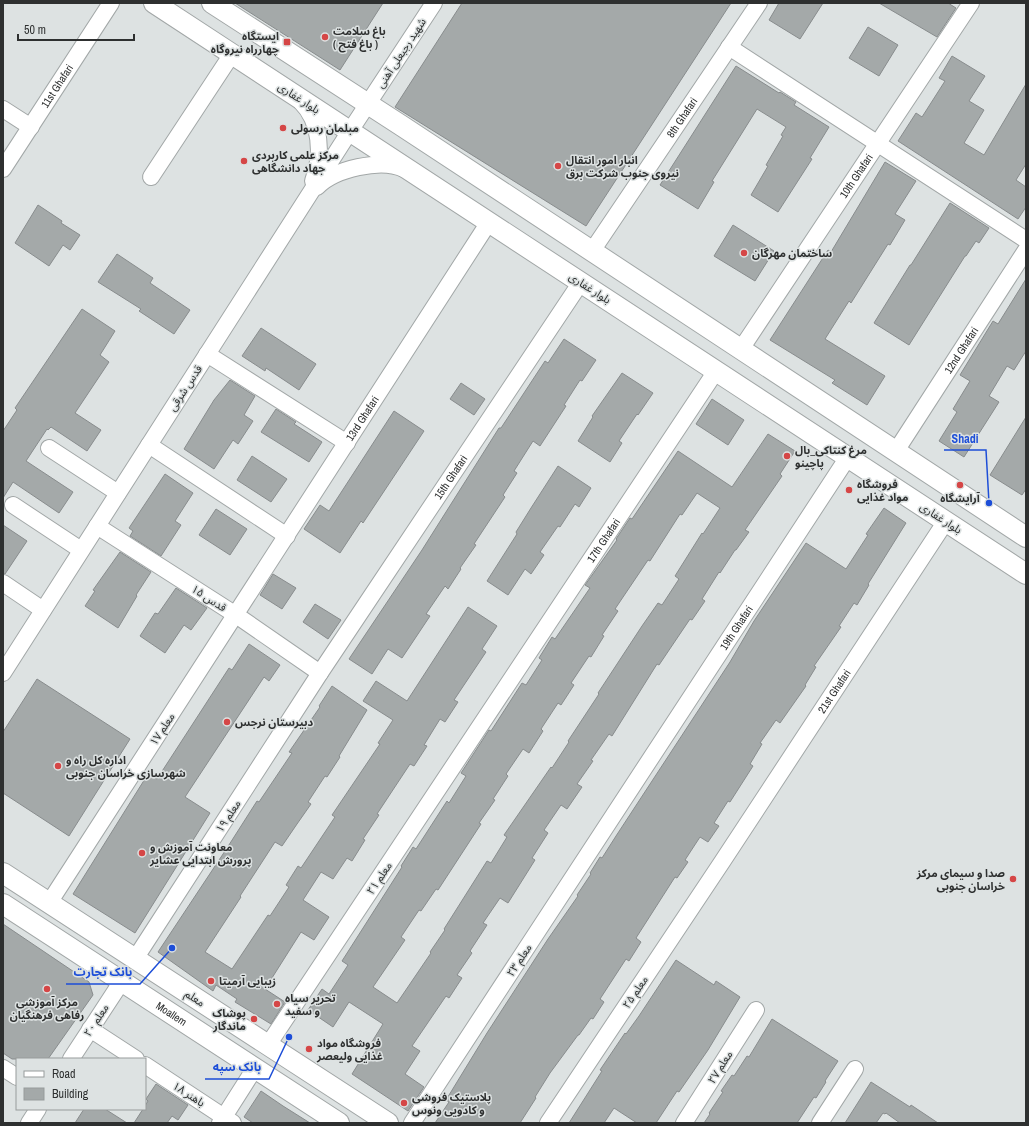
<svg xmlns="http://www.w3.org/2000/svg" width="1029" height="1126" font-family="'Archivo Narrow','Noto Sans Arabic',sans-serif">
<rect width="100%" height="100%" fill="#dde2e2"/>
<path fill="#a4a9a9" stroke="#888c8d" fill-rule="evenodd" d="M235,3H383L340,70Z
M462,3H731L586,226L395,107Z
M779,3H823L800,39L769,20Z
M879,3H948L956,8L937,37Z
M868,27L898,45L879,76L849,58Z
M952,56L985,76L969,101L984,110L964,143L984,155L1026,84V164L1016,180L1026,187V207L1018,219L898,141L916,113L922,117L945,81L939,78Z
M736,66L779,93L780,92L796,102L794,105L829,127L810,158L812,159L778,212L751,195L768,166L766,165L783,136L781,135L786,127L757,109L712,181L714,182L698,209L660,185Z
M885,162L916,181L895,214L905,220L890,245L888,244L851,303L849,301L825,339L885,376L867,405L832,383L835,380L770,340L828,250L831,252Z
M950,203L989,228L979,243L976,241L966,256H965L909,345L874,323L910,265H911Z
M38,205L62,221L61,223L80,235L70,250L63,245L49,266L15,243Z
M733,225L774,251L755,281L714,256Z
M117,254L153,278L150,283L190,310L174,334L139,311L141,309L98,282Z
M1026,279V351L1014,370L1007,366L989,396L999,402L964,457L939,441L957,412L953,409L970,381L960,375L993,321L998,324Z
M82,309L115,331L100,355L109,362L75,413L101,430L87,451L51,427L48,430L47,429L26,461L73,492L59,513L13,482L3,498V431L17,410L15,408Z
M261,328L316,364L299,390L266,368L265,371L242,356Z
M564,339L596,360L582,381L580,380L564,405L566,406L540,446L533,441L514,471L517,473L503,495L505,497L474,544L476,545L460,568L461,569L448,589L445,586L426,614L430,616L402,658L388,649L372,674L349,659L422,550L499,428H501L545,361L548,363Z
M622,373L653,393L638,415L637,414L619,441L622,443L610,462L578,441L593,417L592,416Z
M230,380L255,396L244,415L253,421L238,444L233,440L214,469L184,449L214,400Z
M461,383L485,399L474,415L450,399Z
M712,399L744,420L728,445L696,424Z
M276,409L296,422L294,424L322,442L309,462L261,432Z
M394,411L424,431L363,523L361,521L340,553L304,529L320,505L329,511Z
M1026,417V489L1022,495L990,475Z
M768,434L795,451L780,474L782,476L745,530L749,532L736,550H735L720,573L719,572L702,599L705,601L692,620L690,619L659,665L657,664L612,736L609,734L591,760L593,761L577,784L582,787L567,809L561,805L544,830L548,833L532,858L535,860L508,903L500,898L483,923L487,925L470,951L472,953L457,975L462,978L449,998L446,996L412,1046L420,1051L405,1074L424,1087L408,1111L352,1074L383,1024L349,1002L333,1027L308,1010L322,989L329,994L348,965L342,961L402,867L401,866L413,847L416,849L447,801L449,803L466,776L461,773L489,730L491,731L522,683L526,685L542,660L539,658L552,637L555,639L590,588L585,585L617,540L616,539L630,518L632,519L678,451L732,487ZM697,493L720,508L703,534L702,533L675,576L679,579L662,605L658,603L642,626L598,693L599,694L568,741L569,742L552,768L551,767L504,835L507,837L491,863L487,861L444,929L445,930L430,952L431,953L397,1003L373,987L405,940L401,937L419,910L421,911L436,889L438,890L466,847L481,824L479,823L495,800L493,799L508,776L506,774L523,749L529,753L543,731L541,729L558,703L561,705L574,685L571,683L589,656L591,657L604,636L602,635L618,611L615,609L648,560L650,561L680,514L682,515Z
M252,456L287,479L271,502L237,480Z
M558,466L591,488L579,507L575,504L560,527L558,526L540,552L544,555L531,574L525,569L508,595L487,581L517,534L516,532L531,508Z
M165,474L193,493L175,521L181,525L161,556L130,536L133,531L129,528Z
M884,508L906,523L868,584L869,585L857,605L854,603L839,626L841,627L814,666L816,667L805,685L806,686L780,723L776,720L760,743L762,744L750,764L753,766L730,802L728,801L714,823L719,826L708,842L700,837L685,860L688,862L677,878L675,877L636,938L641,942L629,961L626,959L600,999L604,1002L593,1019L591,1018L579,1035H578L550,1073L535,1097L536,1098L520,1123H435L449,1102L446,1100L487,1033L548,939L578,896L577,895L591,874L590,873L600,857L602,858L616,836L730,662L754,621L806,543L846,569L868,535L866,534Z
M216,509L247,529L230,555L199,535Z
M3,525L27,541L5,574H3Z
M120,552L151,572L136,595L137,596L118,628L85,606L95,591L93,590Z
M273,574L296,588L282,609L260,595Z
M176,588L207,608L191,630L184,625L165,653L140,636L155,613L158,614Z
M315,604L341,620L328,639L303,622Z
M468,607L497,626L482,649L486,652L454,700L458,702L445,722L440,719L424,745L427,746L414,766L410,764L377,814L379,815L363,839L365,840L352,861L347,858L333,879L321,872L303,900L329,917L314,940L301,932L265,989L285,1002L271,1024L235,1002L237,999L216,985L213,991L158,952L227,848L257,801L259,802L292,753L289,752L320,707L319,706L332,686L367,710L339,756L340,757L327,777L325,776L308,802L311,804L297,824L282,846L275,842L240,896L241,897L205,952L232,969L268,915L270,916L289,887L286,885L298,866L301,868L335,817L332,815L380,744L378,743L393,720L363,701L376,681L407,701Z
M249,644L280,665L269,681L264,677L185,797L210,813L135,933L73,894L148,774L157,779L229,668L232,670Z
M37,679L130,739L69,836L3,793V732Z
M3,924L89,982L93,995L48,1059H12L3,1053Z
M676,960L714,985L716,981L740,997L708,1050L679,1092L677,1091L656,1123H637L614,1108L604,1123H569L602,1071L600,1070L625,1033L626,1034L639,1016Z
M772,1019L838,1061L825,1081L826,1082L816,1098L814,1097L797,1123H704L710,1114L709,1113L723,1092L721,1091L732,1075L734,1076L747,1056L749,1057Z
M871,1082L910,1107L911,1105L938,1123H900L886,1113L885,1114L883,1113L876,1123H845Z
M156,1084L188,1105L178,1120L172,1116L167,1123H134L143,1109H145V1106L148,1101L146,1099Z
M261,1091L283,1106L310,1123H253L244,1117Z
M84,1109H105L127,1123H75Z"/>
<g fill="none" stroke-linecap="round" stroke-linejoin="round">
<g stroke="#a2a7a7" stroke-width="18">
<g id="minor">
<path d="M729,47L1026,240"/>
<path d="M301,102C321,122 323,155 313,181"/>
<path d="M3,109L31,127"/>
<path id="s1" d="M3,169L111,3"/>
<path d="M151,177L232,54"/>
<path d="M317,187C334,169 381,158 404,169"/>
<path id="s2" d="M592,251L759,3"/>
<path id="s3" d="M741,349L971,3"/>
<path d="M207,354L347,443"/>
<path d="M149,445L287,536"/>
<path d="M49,448L118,493"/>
<path id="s4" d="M896,451L1026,250"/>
<path d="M13,505L81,550"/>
<path d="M97,526L236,615L320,673"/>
<path d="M3,583L43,610"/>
<path d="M3,673L350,131L434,3"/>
<path id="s5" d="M49,903L489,222"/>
<path id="s6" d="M135,959L320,673L581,282"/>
<path d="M90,1029L136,1059"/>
<path id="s7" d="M268,1045L716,371"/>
<path d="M71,1059L122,981"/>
<path d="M145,1065L233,1123"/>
<path d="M3,1068L17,1077"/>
<path d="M29,1123L38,1109"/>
<path d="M220,1123L255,1068"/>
<path id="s8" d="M412,1123L848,457"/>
<path id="s9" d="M548,1123L722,862L946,521"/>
<path d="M684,1123L756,1010"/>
<path d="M820,1123L855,1069"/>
</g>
</g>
<g stroke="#a2a7a7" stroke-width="22">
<g id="major">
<path d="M154,3L1026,574"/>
<path d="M212,3L402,126L1026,537"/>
<path d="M3,873L388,1123"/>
<path id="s10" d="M3,904L339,1123"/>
</g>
</g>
<use href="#minor" stroke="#fff" stroke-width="16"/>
<use href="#major" stroke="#fff" stroke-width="20"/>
</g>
<g fill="#d54646" stroke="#dde2e2" stroke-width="1.5">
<circle cx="325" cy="37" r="4"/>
<rect x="283" y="38" width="8" height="8" rx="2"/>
<circle cx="283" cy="128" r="4"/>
<circle cx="244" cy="161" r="4"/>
<circle cx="558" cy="166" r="4"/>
<circle cx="744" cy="253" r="4"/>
<circle cx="787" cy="456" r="4"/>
<circle cx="960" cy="485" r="4"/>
<circle cx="849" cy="490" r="4"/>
<circle cx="227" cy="722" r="4"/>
<circle cx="58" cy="766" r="4"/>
<circle cx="142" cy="853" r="4"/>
<circle cx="1013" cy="879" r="4"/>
<circle cx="211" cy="981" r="4"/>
<circle cx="47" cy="989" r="4"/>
<circle cx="277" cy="1004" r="4"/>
<circle cx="254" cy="1019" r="4"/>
<circle cx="309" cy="1049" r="4"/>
<circle cx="404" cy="1103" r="4"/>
</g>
<g text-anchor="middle" stroke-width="3" stroke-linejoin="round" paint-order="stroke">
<g font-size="11" font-weight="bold" fill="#2e3030" stroke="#dde2e2" text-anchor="start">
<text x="333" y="35">باغ سلامت<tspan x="333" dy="13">( باغ فتح )</tspan></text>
<text x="279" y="40" text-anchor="end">ایستگاه<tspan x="279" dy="13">چهارراه نیروگاه</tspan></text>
<text x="291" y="132">مبلمان رسولی</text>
<text x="252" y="159">مرکز علمی کاربردی<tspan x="252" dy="13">جهاد دانشگاهی</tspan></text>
<text x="566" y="164">انبار امور انتقال<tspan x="566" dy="13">نیروی جنوب شرکت برق</tspan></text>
<text x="752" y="257">ساختمان مهرگان</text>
<text x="795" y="454">مرغ کنتاکی_بال<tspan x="795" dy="13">پاچینو</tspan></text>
<text x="857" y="488">فروشگاه<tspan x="857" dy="13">مواد غذایی</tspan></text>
<text x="960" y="502" text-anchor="middle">آرایشگاه</text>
<text x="235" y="726">دبیرستان نرجس</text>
<text x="66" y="764">اداره کل راه و<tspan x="66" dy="13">شهرسازی خراسان جنوبی</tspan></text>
<text x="150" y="851">معاونت آموزش و<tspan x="150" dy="13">پرورش ابتدایی عشایر</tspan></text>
<text x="1005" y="877" text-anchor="end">صدا و سیمای مرکز<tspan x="1005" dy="13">خراسان جنوبی</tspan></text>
<text x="219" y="985">زیبایی آرمیتا</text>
<text x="285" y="1002">تحریر سیاه<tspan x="285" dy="13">و سفید</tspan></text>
<text x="47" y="1006" text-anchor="middle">مرکز آموزشی<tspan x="47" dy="13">رفاهی فرهنگیان</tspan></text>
<text x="246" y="1017" text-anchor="end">پوشاک<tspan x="246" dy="13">ماندگار</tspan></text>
<text x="317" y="1047">فروشگاه مواد<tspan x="317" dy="13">غذایی ولیعصر</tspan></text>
<text x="412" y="1101">پلاستیک فروشی<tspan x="412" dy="13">و کادویی ونوس</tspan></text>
</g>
<g font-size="11" fill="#2e3030" stroke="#dde2e2">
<text transform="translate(401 53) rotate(-57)" y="4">شهید رجبعلی آهنی</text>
<text dy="4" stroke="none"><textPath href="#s1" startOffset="99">11st Ghafari</textPath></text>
<text transform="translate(299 98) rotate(33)" y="4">بلوار غفاری</text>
<text dy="4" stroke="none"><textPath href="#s2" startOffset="161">8th Ghafari</textPath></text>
<text dy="4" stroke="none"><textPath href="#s3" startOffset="208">10th Ghafari</textPath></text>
<text transform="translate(590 288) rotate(33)" y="4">بلوار غفاری</text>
<text dy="4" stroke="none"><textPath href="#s4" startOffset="120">12nd Ghafari</textPath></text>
<text transform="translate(185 388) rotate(-57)" y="4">قدس شرقی</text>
<text dy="4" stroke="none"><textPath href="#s5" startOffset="577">13rd Ghafari</textPath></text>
<text dy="4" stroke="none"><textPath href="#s6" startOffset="576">15th Ghafari</textPath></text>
<text transform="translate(941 518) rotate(33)" y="4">بلوار غفاری</text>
<text dy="4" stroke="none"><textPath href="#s7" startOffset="606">17th Ghafari</textPath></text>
<text transform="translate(209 598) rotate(33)" y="4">قدس ۱۵</text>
<text dy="4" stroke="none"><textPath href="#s8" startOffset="592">19th Ghafari</textPath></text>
<text dy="4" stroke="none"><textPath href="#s9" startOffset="518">21st Ghafari</textPath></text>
<text transform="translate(162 729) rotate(-57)" y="4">معلم ۱۷</text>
<text transform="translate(228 816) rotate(-57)" y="4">معلم ۱۹</text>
<text transform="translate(379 878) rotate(-56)" y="4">معلم ۲۱</text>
<text transform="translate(519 960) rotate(-57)" y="4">معلم ۲۳</text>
<text transform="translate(635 992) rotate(-56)" y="4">معلم ۲۵</text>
<text transform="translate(195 998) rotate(33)" y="4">معلم</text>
<text dy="4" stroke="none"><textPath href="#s10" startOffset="201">Moallem</textPath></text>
<text transform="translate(96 1020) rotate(-57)" y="4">معلم ۲۰</text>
<text transform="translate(720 1067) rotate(-58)" y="4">معلم ۲۷</text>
<text transform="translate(189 1094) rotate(33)" y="4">باهنر ۱۸</text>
</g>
</g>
<path fill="none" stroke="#1d4ed8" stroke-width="1.5" d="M989 503L986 450H944M172 948L140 984H66M289 1037L269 1079H205"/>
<g fill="#1d4ed8" stroke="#dde2e2" stroke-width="1.5">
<circle cx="989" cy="503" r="4"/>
<circle cx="172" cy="948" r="4"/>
<circle cx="289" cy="1037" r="4"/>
</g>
<g font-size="12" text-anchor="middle" font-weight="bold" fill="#1d4ed8" stroke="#dde2e2" stroke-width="3" stroke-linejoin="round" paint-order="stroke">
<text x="965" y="443">Shadi</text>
<text x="103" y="976">بانک تجارت</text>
<text x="237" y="1071">بانک سپه</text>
</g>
<rect width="1029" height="1126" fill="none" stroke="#2e3030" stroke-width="8"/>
<rect x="16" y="1058" width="130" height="52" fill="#dde2e2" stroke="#979b9b"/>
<rect x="24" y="1071" width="20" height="6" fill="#ffffff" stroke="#979b9b"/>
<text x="52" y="1078" font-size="12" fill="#2e3030">Road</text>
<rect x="24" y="1088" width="20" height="12" fill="#a4a9a9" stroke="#979b9b"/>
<text x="52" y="1098" font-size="12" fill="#2e3030">Building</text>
<path d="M18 34v6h116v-6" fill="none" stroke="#2e3030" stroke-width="2"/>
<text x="24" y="34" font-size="12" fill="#2e3030" stroke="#dde2e2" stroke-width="3" paint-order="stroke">50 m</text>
</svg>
